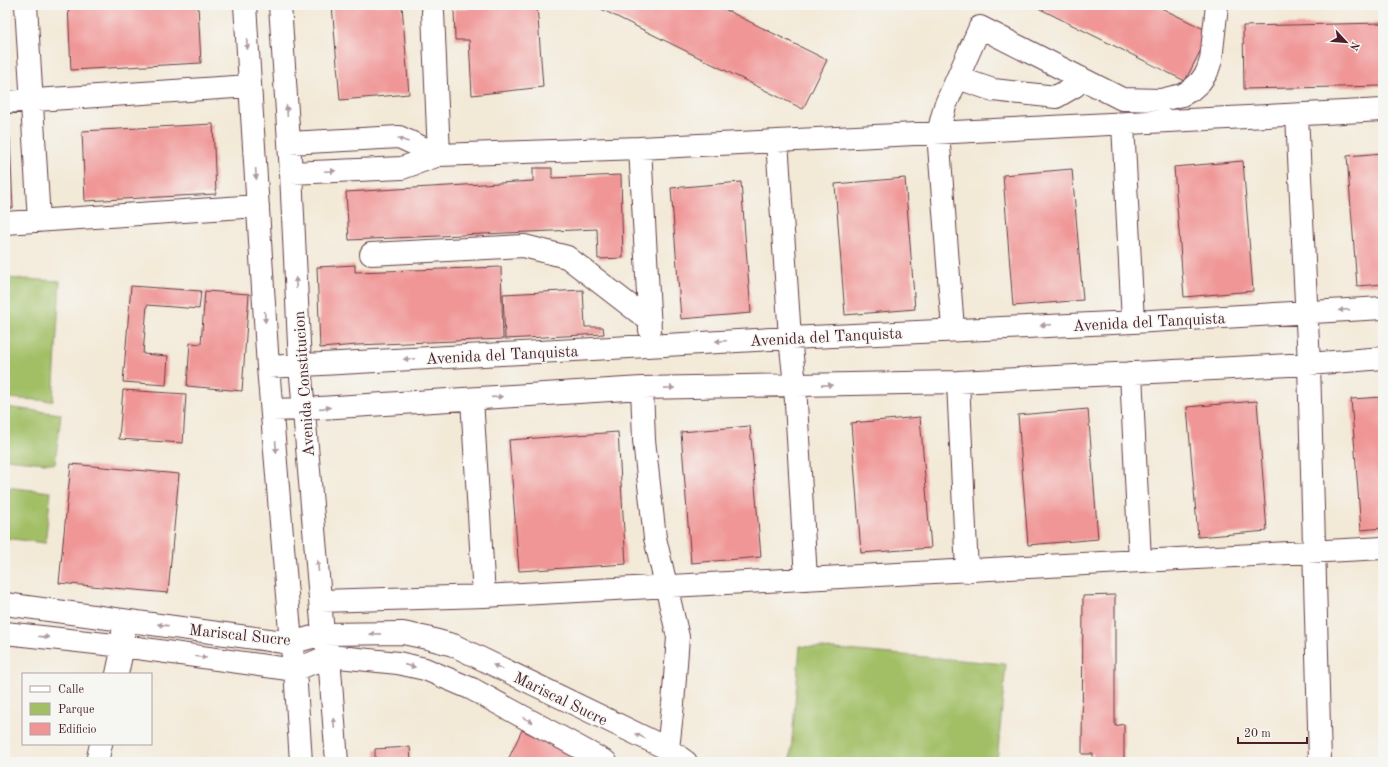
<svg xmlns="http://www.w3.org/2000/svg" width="1388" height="767" font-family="'Old Standard TT',serif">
<rect width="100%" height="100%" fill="#f6f6f2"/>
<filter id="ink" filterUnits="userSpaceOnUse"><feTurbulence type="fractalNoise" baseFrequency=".025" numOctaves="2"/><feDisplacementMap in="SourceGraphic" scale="8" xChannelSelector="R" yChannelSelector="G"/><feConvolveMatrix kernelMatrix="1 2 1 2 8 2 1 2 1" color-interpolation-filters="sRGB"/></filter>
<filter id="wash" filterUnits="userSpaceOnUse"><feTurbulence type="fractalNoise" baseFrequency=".012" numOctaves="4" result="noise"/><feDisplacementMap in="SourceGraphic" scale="16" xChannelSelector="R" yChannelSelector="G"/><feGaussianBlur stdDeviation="0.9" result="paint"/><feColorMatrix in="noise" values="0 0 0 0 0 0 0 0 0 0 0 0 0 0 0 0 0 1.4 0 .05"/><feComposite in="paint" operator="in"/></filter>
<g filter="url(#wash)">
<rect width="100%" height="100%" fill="#f3e9d7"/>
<path fill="#a2bf66" stroke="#766f48" d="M5,278L60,281L53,401L5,398Z
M5,407L61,414L55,464L5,459Z
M5,487L51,492L45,543L5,538Z
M800,646L1006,664L997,762H790Z"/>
<g id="blocks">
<path fill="#f09696" d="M68,5H198L201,63L71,70Z
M332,5H402L409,94L340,100Z
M468,5H537L543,87L472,95L469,40H455L454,9H468Z
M593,5H716L827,60L803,109Z
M1032,5H1155L1210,32L1185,81Z
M1383,23V86L1244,89L1243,26Z
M213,124L216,194L85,201L82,131Z
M5,138H10L13,208H5Z
M1383,153V284L1357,286L1347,156Z
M1243,161L1253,291L1184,297L1174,167Z
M533,168H552V178L621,175L623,258L598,259L597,229L349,240L346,192L533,181Z
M1072,169L1083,300L1013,306L1003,175Z
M905,178L915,309L845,315L835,184Z
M741,182L751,313L681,319L671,188Z
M355,265V272L501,267L503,339L357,345L320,348L317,267Z
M131,286L201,291L199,309L147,305L143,354L168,356L166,385L123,382Z
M583,290L585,327H603L604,334L505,339L503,294Z
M205,291L249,294L242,391L187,386L190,343L201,344Z
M123,390L186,394L183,443L119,439Z
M1383,397V528L1361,530L1351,399Z
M1257,401L1267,531L1198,537L1187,407Z
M1088,409L1098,539L1028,545L1018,415Z
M920,417L931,548L861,553L851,423Z
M750,426L761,557L691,563L681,432Z
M618,432L626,564L519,571L509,440Z
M71,464L179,474L168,593L59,583Z
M1115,595V726L1124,724V762H1093V754H1082L1083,596Z
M522,730L588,762H507Z
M410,747L411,762H375V749Z"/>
</g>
</g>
<g filter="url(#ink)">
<use href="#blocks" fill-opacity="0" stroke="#633d45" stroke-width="1"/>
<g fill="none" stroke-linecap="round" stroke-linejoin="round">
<g stroke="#633d45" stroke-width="24">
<path id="minor" d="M26,5L39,221
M245,5L268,367L291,643L295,670L301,762
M280,5L291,173L300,365L323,634L329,656L337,762
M433,12L439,155
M958,78L993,90L1056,97L1075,86L1081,78
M5,102L250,86
M1297,115L1309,364L1320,762
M1123,124L1133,322
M777,141L790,338L795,385L806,579
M289,143L399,137L439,155
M640,148L650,330
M291,173L402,168L439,155L640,148L1383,110
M5,223L258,206
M371,254L524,246L567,257L650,321
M953,329L938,133L945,106L980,27L1122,99L1161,100L1182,95L1191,90L1200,82L1207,72L1211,60L1217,5
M268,367L790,338L1133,322L1383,308
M1131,373L1140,561
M958,382L967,571
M642,388L644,440L655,538L678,637L673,704L668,749
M472,399L484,596L1383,548
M272,410L304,409L642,388L958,382L1309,364L1383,358
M321,601L484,596
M5,604L291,643L323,634L403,633L427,638L453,645L668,749L686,762
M5,633L123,646L295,670L329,656L398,663L425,669L472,689L606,762
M117,674L123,646V632
M97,762L101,744"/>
</g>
<use href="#minor" stroke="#fff" stroke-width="22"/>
</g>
<defs><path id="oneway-solid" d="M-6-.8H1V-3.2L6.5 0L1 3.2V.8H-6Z"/></defs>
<g fill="#ae9aa0">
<use href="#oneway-solid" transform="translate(247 44) rotate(86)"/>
<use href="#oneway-solid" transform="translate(287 111) rotate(-94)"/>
<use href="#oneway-solid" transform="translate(403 140) rotate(-160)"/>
<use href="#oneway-solid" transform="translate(330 171) rotate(-2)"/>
<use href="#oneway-solid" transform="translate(256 174) rotate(86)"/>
<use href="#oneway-solid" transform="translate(296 283) rotate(-93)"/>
<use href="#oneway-solid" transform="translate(1344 310) rotate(176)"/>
<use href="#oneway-solid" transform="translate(265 317) rotate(87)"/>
<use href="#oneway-solid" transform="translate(1046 325) rotate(178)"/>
<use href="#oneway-solid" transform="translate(721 341) rotate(177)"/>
<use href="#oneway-solid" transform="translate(409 359) rotate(177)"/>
<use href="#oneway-solid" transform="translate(827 385) rotate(-1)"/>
<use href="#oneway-solid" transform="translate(669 388) rotate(-1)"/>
<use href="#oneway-solid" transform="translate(497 397) rotate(-4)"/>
<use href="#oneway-solid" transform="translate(325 408) rotate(-4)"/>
<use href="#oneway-solid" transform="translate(276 447) rotate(86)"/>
<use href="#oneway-solid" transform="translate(318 566) rotate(-95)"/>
<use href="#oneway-solid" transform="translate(163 625) rotate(-172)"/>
<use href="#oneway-solid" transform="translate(375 634) rotate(179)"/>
<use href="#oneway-solid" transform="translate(44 637) rotate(7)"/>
<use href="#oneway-solid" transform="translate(201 657) rotate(8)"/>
<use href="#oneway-solid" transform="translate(410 666) rotate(13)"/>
<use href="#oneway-solid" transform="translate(498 667) rotate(-154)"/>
<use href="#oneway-solid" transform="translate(528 720) rotate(28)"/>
<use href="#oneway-solid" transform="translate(334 723) rotate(-94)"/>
<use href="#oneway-solid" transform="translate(640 736) rotate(-154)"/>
</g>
</g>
<g text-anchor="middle" stroke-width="3" stroke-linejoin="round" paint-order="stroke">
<g font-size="16" fill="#4a1f2b" stroke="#f6f6f2">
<text transform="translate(1149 321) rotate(-3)" y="6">Avenida del Tanquista</text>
<text transform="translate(826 336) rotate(-3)" y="6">Avenida del Tanquista</text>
<text transform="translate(502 354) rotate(-3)" y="6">Avenida del Tanquista</text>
<text transform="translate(303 384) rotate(-94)" y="6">Avenida Constitucion</text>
<text transform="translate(240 634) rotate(6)" y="6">Mariscal Sucre</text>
<text transform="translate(561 698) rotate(26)" y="6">Mariscal Sucre</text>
</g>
</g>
<rect width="1388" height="767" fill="none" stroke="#f6f6f2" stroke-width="20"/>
<rect x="22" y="673" width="130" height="72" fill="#f6f6f2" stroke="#b1a0a2"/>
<rect x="30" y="686" width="20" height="6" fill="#ffffff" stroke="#b1a0a2"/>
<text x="58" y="693" font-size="12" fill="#4a1f2b">Calle</text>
<rect x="30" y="703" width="20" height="12" fill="#a2bf66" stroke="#b1a0a2"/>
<text x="58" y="713" font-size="12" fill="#4a1f2b">Parque</text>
<rect x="30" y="723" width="20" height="12" fill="#f09696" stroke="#b1a0a2"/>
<text x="58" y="733" font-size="12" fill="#4a1f2b">Edificio</text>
<g transform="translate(1346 42) rotate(116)" stroke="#f6f6f2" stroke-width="3" paint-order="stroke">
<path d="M0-3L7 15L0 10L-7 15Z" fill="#4a1f2b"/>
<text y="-6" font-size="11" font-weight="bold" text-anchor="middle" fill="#4a1f2b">N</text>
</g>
<path d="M1238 737v6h69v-6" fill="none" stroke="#4a1f2b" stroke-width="2"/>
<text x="1244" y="737" font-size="12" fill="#4a1f2b" stroke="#f6f6f2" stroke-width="3" paint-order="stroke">20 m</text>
</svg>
